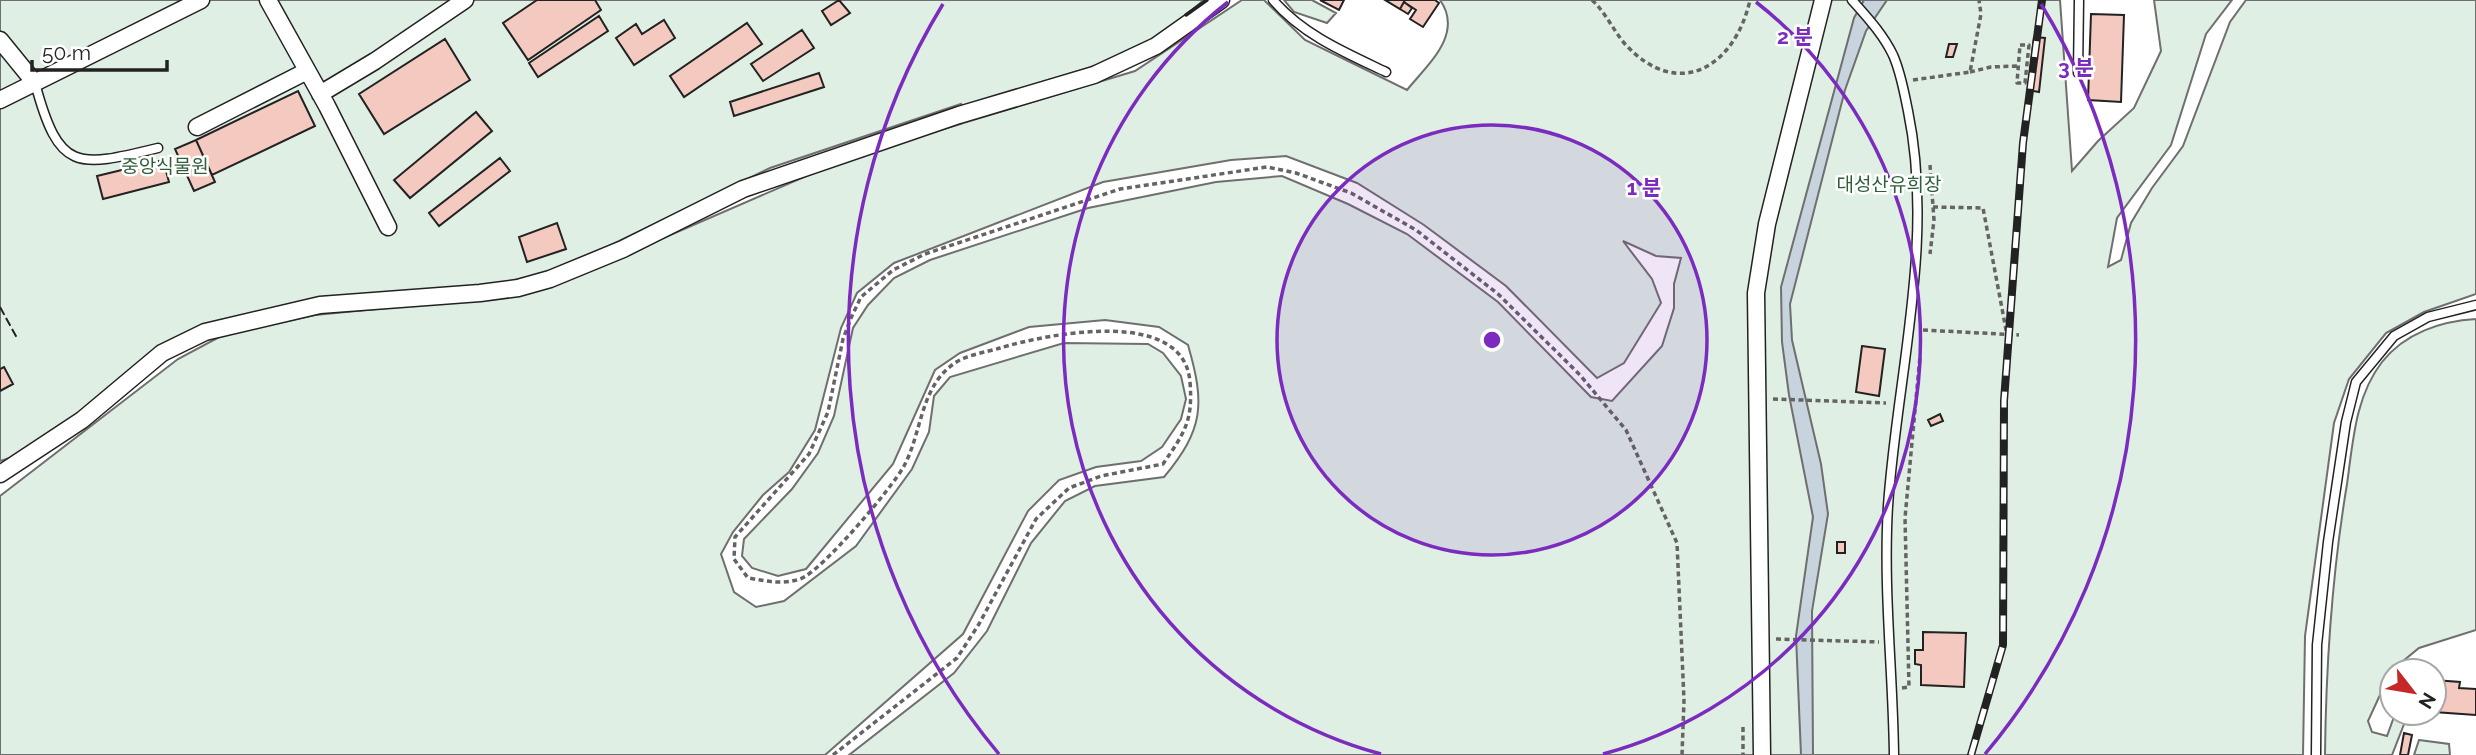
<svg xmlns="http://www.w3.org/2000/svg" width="2476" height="755" font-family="Raleway,'Noto Sans KR',sans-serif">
<rect width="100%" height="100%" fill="#fff"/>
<path fill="#e0efe3" stroke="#6f6f6f" stroke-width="2" d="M0,0H1204L1165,32L1117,59L963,106L961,104L770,168L613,244L542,274L484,287L227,320L19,455L0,461Z
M1242,0H1264L1305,40L1407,90C1428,64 1464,34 1440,0H2060L2072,171L2098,141L2134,108L2161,51L2154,0H2232L2206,34L2171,145L2117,218L2108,267L2121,260L2131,223L2152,188L2183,146L2230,22L2246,0H2476V294L2424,312L2386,333L2349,379L2334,423L2305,636L2303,755H849L954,673L987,631L1031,543L1065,501L1095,486L1164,477C1204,429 1205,404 1188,345L1159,327L1105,320L1029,327L960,353L935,370L893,464L806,569L778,576L752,568L742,556L744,539L792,489L818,453L834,416L853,328L868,305L894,278L930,260L1088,208L1216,182L1282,176L1348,204L1407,234L1498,302L1591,397L1612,401L1662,346L1674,308V284L1681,258L1656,256L1623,241L1652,279L1661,303L1624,363L1597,378L1506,286L1424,225L1357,183L1286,156L1231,160L1103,182L894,263L857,293L841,328L815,430L789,472L763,495L733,532L721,554L734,592L756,607L784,601L856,546L912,469L929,432L934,396L950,377L1064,343L1148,344L1163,353L1181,376L1186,399L1181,419L1162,447L1141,461L1096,467L1059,480L1028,511L963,634L825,755H0V496L178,359L223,335L315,315L469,300L555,285L848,158L1135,71Z
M1284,0H1312L1336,13L1327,23L1294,12Z
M2476,319V630L2419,648L2391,671L2368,721L2372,732L2387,736L2395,714L2406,719L2392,755H2325C2326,663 2332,574 2347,484C2353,442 2355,397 2382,362C2405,333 2441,321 2476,319Z
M2419,740L2449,744L2450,755H2414Z"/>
<path fill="#c7d3dd" stroke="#6f6f6f" stroke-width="2" d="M1864,0H1887L1866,31L1845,90L1790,304L1792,340L1821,464L1828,514L1812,611L1813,755H1801L1796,636L1813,517L1789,395L1782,342L1781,287L1854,18Z"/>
<path fill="#f3c9c0" stroke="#222" stroke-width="2" d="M537,0H595L601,10L528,60L503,23Z
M839,0L850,13L831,25L822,11Z
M1320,0H1344L1339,10Z
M1385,0H1405L1400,9Z
M1405,0H1435L1439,3L1423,27L1410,19L1416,10L1404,2Z
M1404,2L1412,8L1408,14L1400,9Z
M2091,14L2124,15L2121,102L2088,100Z
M599,16L608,31L538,77L529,63Z
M664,20L675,38L634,65L616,38L636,24L642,34Z
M747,23L762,44L684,97L670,76Z
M802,30L814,48L763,81L751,64Z
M2034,37L2045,38L2039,92L2028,90Z
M445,39L470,80L384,134L359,94Z
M1949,44H1957L1953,57H1946Z
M819,73L824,87L734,116L730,102Z
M298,91L315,126L212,175L196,140Z
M476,112L492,131L410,198L394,180Z
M196,140L215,182L194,191L175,149Z
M500,158L510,171L439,226L429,213Z
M163,160L169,182L103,199L97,176Z
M557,223L566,249L527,262L519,237Z
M1862,346L1885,349L1879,396L1856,392Z
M4,367L13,384L0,391V369Z
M1940,414L1943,421L1931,426L1928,420Z
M1837,542H1845V553H1837Z
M1923,632L1966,633L1964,687L1921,685V665L1915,664V650H1923Z
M2434,680L2460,682L2459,688L2476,689V715L2434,712Z
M2404,733L2412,735L2408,755H2400Z"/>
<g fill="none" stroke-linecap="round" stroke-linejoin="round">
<g stroke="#222" stroke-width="11">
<path id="lane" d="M1273,0C1303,35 1346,53 1386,72
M1852,0C1867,17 1883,34 1893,55C1901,73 1904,92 1908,111C1935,242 1897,375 1888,506C1883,589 1893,672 1894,755
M2078,73L2079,0
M35,83C59,172 76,168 158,148
M2316,755L2317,645L2328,542L2346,422L2356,382L2394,336L2428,317L2476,305"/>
</g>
<g stroke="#222" stroke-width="19">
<path id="street" d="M268,0L327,106L388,227
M0,40L35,83
M320,94L375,61L465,0
M0,100L201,0
M197,127L307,71
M0,474L82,420L162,353L205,332L320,305L480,293L518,288L550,279L623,249L743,189L959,115L1094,75L1156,46L1221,0
M1762,755L1756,293L1767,224L1823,0"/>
</g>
<path stroke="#646464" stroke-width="3.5" stroke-dasharray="5 3.5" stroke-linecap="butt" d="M1592,0C1606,13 1613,30 1625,44C1678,102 1735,67 1750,0
M2020,45H2029L2025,83H2017Z
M1970,72L1991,67L2018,66
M1913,80L1970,72L1981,14L1979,0
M2030,84L2034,46
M1930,165L1934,220L1930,254
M1933,207L1983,208L2007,335
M1923,330L2019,335
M1773,399L1886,403
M1776,639L1879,642
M1902,688L1909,687L1905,518L1920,356
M1743,727V755
M833,755L957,658L979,624L1036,519L1069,488L1101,476L1163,464C1185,432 1193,421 1190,382C1184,306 1047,334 1000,348C987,352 966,355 955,363C920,386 922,433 904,466C892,488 821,572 800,579C782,585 767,581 748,578L734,559L735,537L809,454L828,412L843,339L851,318L861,297L893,270L925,254L1120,189L1267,167L1296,173L1351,193L1416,230L1498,294L1580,375L1626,430L1677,543L1684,700L1682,755"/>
<use href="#lane" stroke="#fff" stroke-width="8"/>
<use href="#street" stroke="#fff" stroke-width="16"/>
<g stroke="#222" stroke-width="8">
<path id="rail" d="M1971,755L2003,645L2004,401L2023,143L2042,0"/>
</g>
<use href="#rail" stroke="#fff" stroke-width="5" stroke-dasharray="16" stroke-linecap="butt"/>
<path stroke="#222" stroke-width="2" stroke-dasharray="9 3.5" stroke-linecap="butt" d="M0,307L17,338"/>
<path stroke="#222" stroke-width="3.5" d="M1186,15L1207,0"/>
</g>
<circle cx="1492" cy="340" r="215" fill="#7b2cbf" fill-opacity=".12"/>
<g fill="none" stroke="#7b2cbf" stroke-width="3.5">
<circle cx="1492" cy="340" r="215"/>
<path d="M1381 754A429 429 0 0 1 1228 2M1756 2A429 429 0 0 1 1603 754"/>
<path d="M999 754A644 644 0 0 1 943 4M2041 4A644 644 0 0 1 1985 754"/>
</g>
<g text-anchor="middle" stroke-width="5" stroke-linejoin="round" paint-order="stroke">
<g font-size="19" fill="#2f5e38" stroke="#fff">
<text x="165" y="173">중앙식물원</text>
<text x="1889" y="191">대성산유희장</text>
</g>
</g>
<circle cx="1492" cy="340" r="10" fill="#7b2cbf" stroke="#fff" stroke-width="3.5"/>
<g font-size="21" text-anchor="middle" font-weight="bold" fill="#7b2cbf" stroke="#fff" stroke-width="5" stroke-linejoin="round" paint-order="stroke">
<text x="1795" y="44">2 분</text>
<text x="2076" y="75">3 분</text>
<text x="1644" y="195">1 분</text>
</g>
<g transform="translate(2413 692) rotate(121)"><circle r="33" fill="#ffffff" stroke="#a7a7a7" stroke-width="2"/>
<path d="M0-5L12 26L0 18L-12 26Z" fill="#c62828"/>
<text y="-10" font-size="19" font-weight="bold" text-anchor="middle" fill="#222222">N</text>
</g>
<path d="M32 60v10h135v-10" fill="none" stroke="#222222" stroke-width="3.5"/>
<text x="42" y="60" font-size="21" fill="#222222" stroke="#ffffff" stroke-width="5" paint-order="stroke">50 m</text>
</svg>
